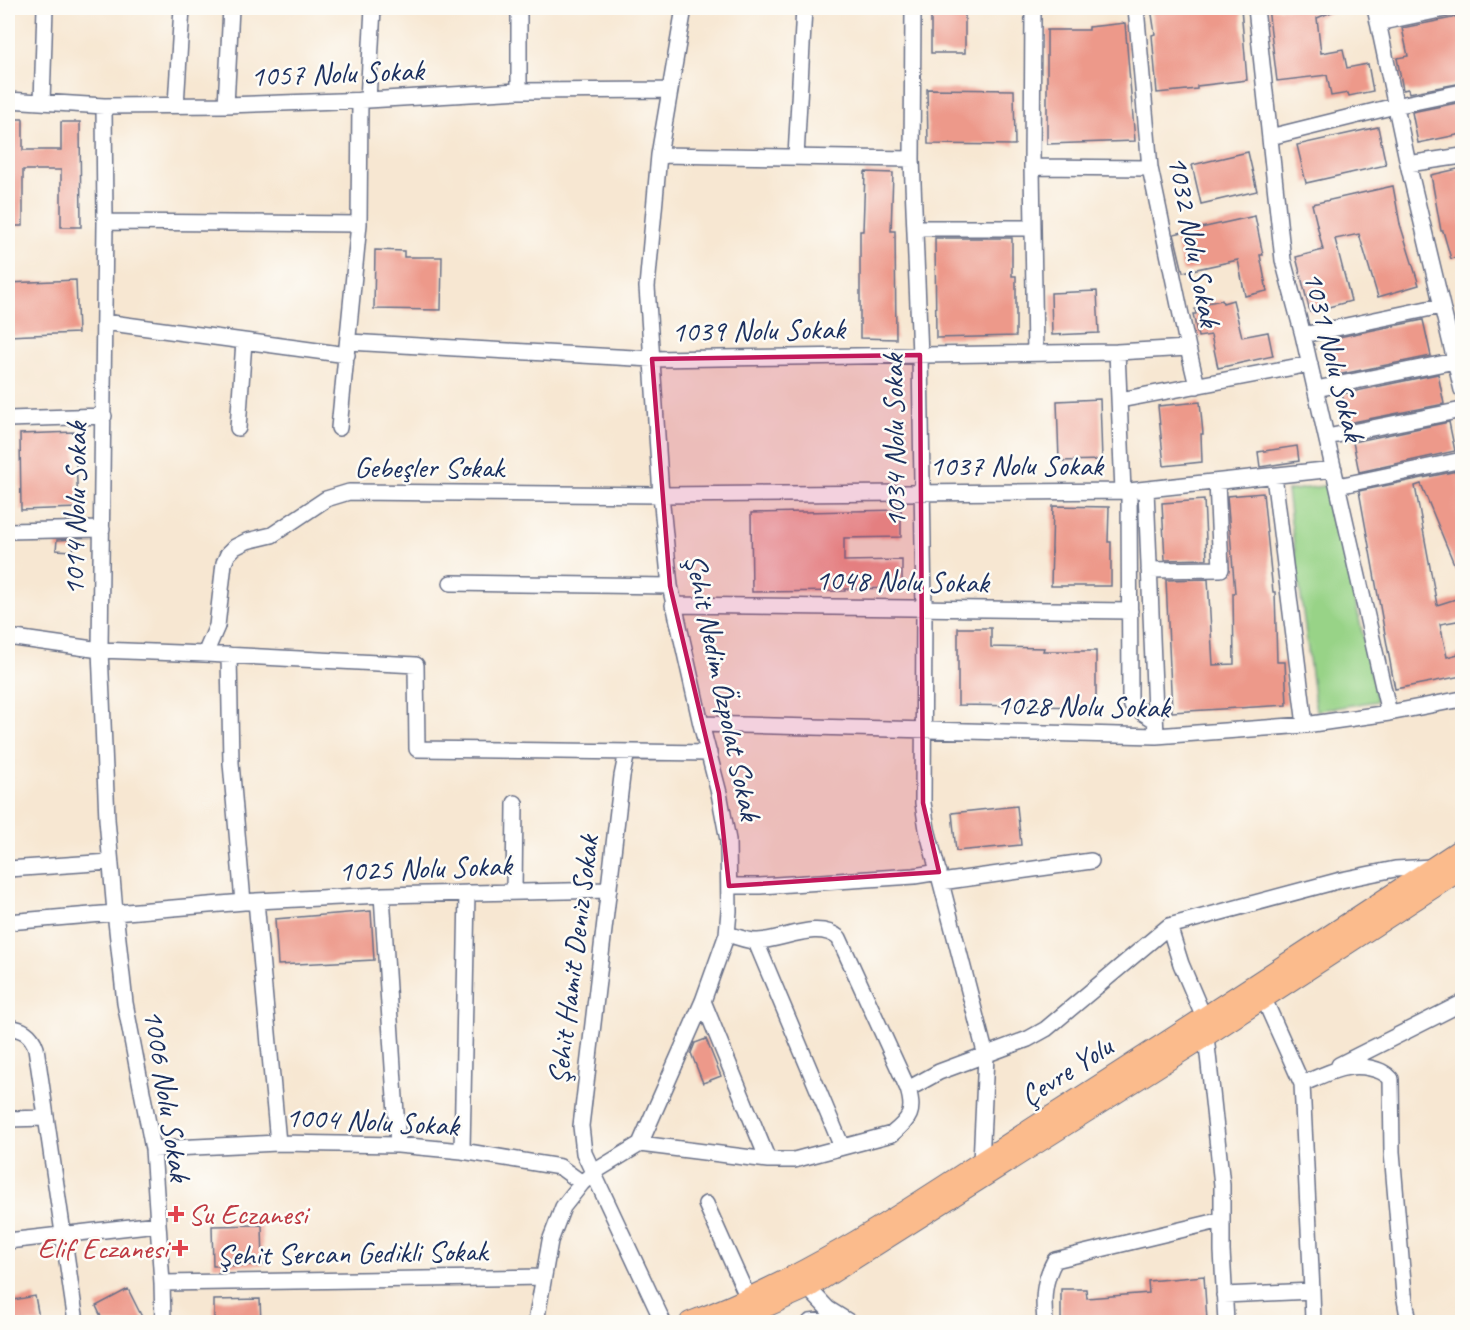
<svg xmlns="http://www.w3.org/2000/svg" width="1470" height="1330" font-family="Caveat,sans-serif">
<rect width="100%" height="100%" fill="#fdfcf7"/>
<filter id="ink" filterUnits="userSpaceOnUse"><feTurbulence type="fractalNoise" baseFrequency=".0167" numOctaves="2"/><feDisplacementMap in="SourceGraphic" scale="12" xChannelSelector="R" yChannelSelector="G"/><feConvolveMatrix kernelMatrix="1 2 1 2 8 2 1 2 1" color-interpolation-filters="sRGB"/></filter>
<filter id="wash" filterUnits="userSpaceOnUse"><feTurbulence type="fractalNoise" baseFrequency=".008" numOctaves="4" result="noise"/><feDisplacementMap in="SourceGraphic" scale="24" xChannelSelector="R" yChannelSelector="G"/><feGaussianBlur stdDeviation="1.35" result="paint"/><feColorMatrix in="noise" values="0 0 0 0 0 0 0 0 0 0 0 0 0 0 0 0 0 1.4 0 .05"/><feComposite in="paint" operator="in"/></filter>
<g filter="url(#wash)">
<rect width="100%" height="100%" fill="#f7e7d2"/>
<path fill="#98d387" stroke="#5a8172" stroke-width="1.5" d="M1330,485L1377,701L1316,711L1287,491Z"/>
<g id="blocks">
<path fill="#ed998a" d="M931,8H965V53H931Z
M1151,8H1241L1247,80L1197,86V89L1157,93L1152,35L1155,34Z
M1268,8H1341L1317,18L1321,53L1343,49L1347,68L1368,64L1373,91L1349,96L1348,93L1331,96L1327,75L1277,81Z
M1462,13V83L1409,93L1408,89L1403,90L1397,58L1408,56L1402,28L1452,18Z
M1125,23L1135,141L1047,144V30H1089V27Z
M927,89L1014,90L1015,145L928,144Z
M1462,102V134L1418,143L1412,112Z
M8,119H23V150H61V122H80L81,227H61V170H23V226H8Z
M1378,127L1386,165L1306,183L1297,145Z
M1248,152L1257,191L1201,204L1192,165Z
M1462,168V256L1451,259L1443,231H1441L1431,175Z
M865,172L893,173L891,231H895L896,339L860,338V231H863Z
M1393,186L1400,224L1419,285L1378,297L1359,234L1335,239L1351,301L1310,312L1296,257L1323,250L1312,204Z
M1255,216L1263,255H1260L1267,291L1245,296L1238,260L1183,272L1174,234Z
M935,238H1012V276H1016V336L936,338Z
M375,250L404,251V257H442L441,310L374,309Z
M76,280L78,333L8,336V283Z
M1097,291L1099,333L1052,335L1051,293Z
M1222,300L1223,303L1233,300L1242,337L1268,332L1273,356L1218,368L1211,335L1198,337L1193,314H1196L1195,309L1203,307L1202,304Z
M1423,320L1431,356L1337,375L1329,339Z
M1438,374L1444,404L1348,423L1342,394Z
M1100,399L1102,460L1059,461L1057,401Z
M1200,402L1203,434H1201L1202,462L1164,466L1158,406Z
M1449,422L1455,451L1359,472L1353,442Z
M75,432L78,508L21,510L20,434Z
M1297,446L1299,461L1260,467L1258,452Z
M1462,470V583L1421,484L1415,486L1437,605L1462,597V620L1440,624L1447,657L1462,653V676L1395,689L1359,491Z
M1263,493L1273,592H1275L1277,662H1285L1287,705L1172,712L1166,580L1208,579L1213,665L1234,664L1233,593H1235L1227,496Z
M1204,500L1207,559L1165,560L1162,503Z
M1053,506L1109,507L1108,542H1111V586H1051Z
M901,510V537L844,538V561L902,560V588L845,589V591L752,592L751,513Z
M74,539L73,551L56,550L57,540Z
M958,628H991V647L1044,648L1043,651H1096V707L958,705Z
M1017,806L1021,845L956,851L952,813Z
M371,911L374,960L278,965L275,919Z
M706,1039L721,1076L703,1083L691,1053L695,1043Z
M262,1225L263,1265L213,1266L212,1226Z
M1204,1276L1207,1320L1174,1323H1061V1289H1086L1087,1298L1149,1293L1148,1281Z
M128,1289L145,1323H104L96,1306Z
M35,1296L40,1323H8V1301Z
M260,1299L261,1323H214V1300Z"/>
</g>
</g>
<g filter="url(#ink)">
<use href="#blocks" fill-opacity="0" stroke="#686f87" stroke-width="1.5"/>
<g fill="none" stroke-linecap="round" stroke-linejoin="round">
<g stroke="#686f87" stroke-width="18">
<path id="minor" d="M913,8L912,159L920,355L924,608L923,803L927,829L986,1056L981,1162
M1033,8L1032,167L1035,353
M1256,8L1283,260L1303,335L1389,713
M1375,8L1408,164L1462,390
M1378,23L1450,8
M519,91V8
M8,100L104,106L226,105L368,100L519,91L669,90
M368,100L373,8
M42,102L45,8
M176,105L182,8
M226,105L231,8
M104,106L105,222L100,650L107,819L115,912L125,1003L153,1149L162,1283L163,1322
M1270,137L1395,106L1462,92
M659,155L912,159
M796,157L804,8
M1408,164L1462,156
M1032,167L1150,168
M105,222L359,224
M915,228H1033
M104,322L347,355
M1303,335L1441,306
M349,342L652,359L1117,352
M1188,348L1197,386
M1316,389L1455,361
M1120,400L1310,364
M8,419L104,416
M238,428L244,341
M339,428L359,224L360,100
M1327,437L1462,410
M1274,476L1305,725
M1338,486L1462,460
M1146,490L1156,736
M1123,491L1117,352L1188,348L1150,168L1136,8
M1129,491L1130,699L1132,706L1155,720
M8,531L102,529
M1149,570L1221,569L1217,482
M451,583L670,586
M673,605L1130,611
M8,637L100,650L205,654L416,665L417,749L709,753
M205,654L217,626L224,563L228,554L235,547L247,541L272,535L326,499L349,492L661,495L1129,491L1334,469
M229,655L231,763L243,902
M701,724L1156,736L1305,725L1389,713L1462,699
M627,752L622,776L581,1126L584,1153L663,1322
M8,869L110,862
M941,882L1091,861
M729,886H760L914,876L939,872
M514,892L515,803
M382,895L398,1145
M256,901L278,1143
M8,922L256,901L382,895L609,890
M1169,926L1181,964L1204,1018
M727,934C736,936 749,942 758,941C783,940 818,920 839,938L908,1089
M756,942L842,1147
M703,1001L768,1160
M8,1027C22,1029 31,1033 36,1048L76,1322
M1206,1036L1222,1185V1251L1226,1322
M1339,1065L1462,1003
M1302,1084C1324,1075 1345,1062 1370,1068C1378,1070 1385,1072 1391,1079L1392,1152L1404,1294L1409,1322
M8,1119L46,1118
M640,1144L768,1160H794L892,1134C910,1119 915,1112 908,1089L939,1072L1028,1039L1046,1029L1169,926L1341,880L1395,869L1432,867
M153,1149L278,1143L398,1145L462,1151L560,1167L582,1183
M462,1151L467,893
M706,1204L748,1298
M8,1241L157,1224
M162,1283L543,1277
M808,1288L828,1309L849,1322
M1312,1291L1313,1322
M1224,1295L1312,1291L1302,1084L1264,999
M536,1322L550,1241L563,1207L582,1183L594,1172L640,1144L703,1001L727,934L729,911L728,840L719,793L701,724L670,586L661,495L647,287L659,155L684,8
M810,1322L843,1318
M1045,1322C1043,1299 1043,1281 1055,1260L1222,1220"/>
</g>
<g stroke="#686f87" stroke-width="22">
<path id="major" d="M690,1322C815,1276 923,1199 1034,1127C1178,1035 1320,942 1462,848
M732,1322L808,1288L1189,1047L1462,869"/>
</g>
<use href="#minor" stroke="#fff" stroke-width="15"/>
<use href="#major" stroke="#fbbb8c" stroke-width="20"/>
</g>
</g>
<path fill="#c2185b" fill-opacity="0.2" stroke="#c2185b" stroke-width="4.5" stroke-linejoin="round" d="M920,355L923,803L939,872L729,886L719,793L670,586L652,359Z"/>
<g fill="#e0444e" stroke="#fdfcf7" stroke-width="2">
<path d="M173 1205h6v6h6v6h-6v6h-6v-6h-6v-6h6z"/>
<path d="M177 1239h6v6h6v6h-6v6h-6v-6h-6v-6h6z"/>
</g>
<g text-anchor="middle" stroke-width="5" stroke-linejoin="round" paint-order="stroke">
<g font-size="30" fill="#1b2f5e" stroke="#fdfcf7">
<text transform="translate(337 73) rotate(-2)" y="10">1057 Nolu Sokak</text>
<text transform="translate(1194 241) rotate(79)" y="10">1032 Nolu Sokak</text>
<text transform="translate(758 330) rotate(-1)" y="10">1039 Nolu Sokak</text>
<text transform="translate(1334 356) rotate(76)" y="10">1031 Nolu Sokak</text>
<text transform="translate(894 441) rotate(-91)" y="10">1034 Nolu Sokak</text>
<text x="1016" y="475">1037 Nolu Sokak</text>
<text x="429" y="477">Gebeşler Sokak</text>
<text transform="translate(75 509) rotate(-89)" y="10">1014 Nolu Sokak</text>
<text transform="translate(902 581) rotate(1)" y="10">1048 Nolu Sokak</text>
<text transform="translate(723 687) rotate(78)" y="10">Şehit Nedim Özpolat Sokak</text>
<text transform="translate(1083 706) rotate(1)" y="10">1028 Nolu Sokak</text>
<text transform="translate(425 868) rotate(-2)" y="10">1025 Nolu Sokak</text>
<text transform="translate(573 960) rotate(-83)" y="10">Şehit Hamit Deniz Sokak</text>
<text transform="translate(1066 1071) rotate(-33)" y="10">Çevre Yolu</text>
<text transform="translate(167 1095) rotate(81)" y="10">1006 Nolu Sokak</text>
<text transform="translate(372 1121) rotate(3)" y="10">1004 Nolu Sokak</text>
<text transform="translate(352 1253) rotate(-1)" y="10">Şehit Sercan Gedikli Sokak</text>
</g>
<g font-size="30" fill="#be3a42" stroke="#fdfcf7" text-anchor="start">
<text x="188" y="1224">Su Eczanesi</text>
<text x="168" y="1258" text-anchor="end">Elif Eczanesi</text>
</g>
</g>
<rect width="1470" height="1330" fill="none" stroke="#fdfcf7" stroke-width="30"/>
</svg>
